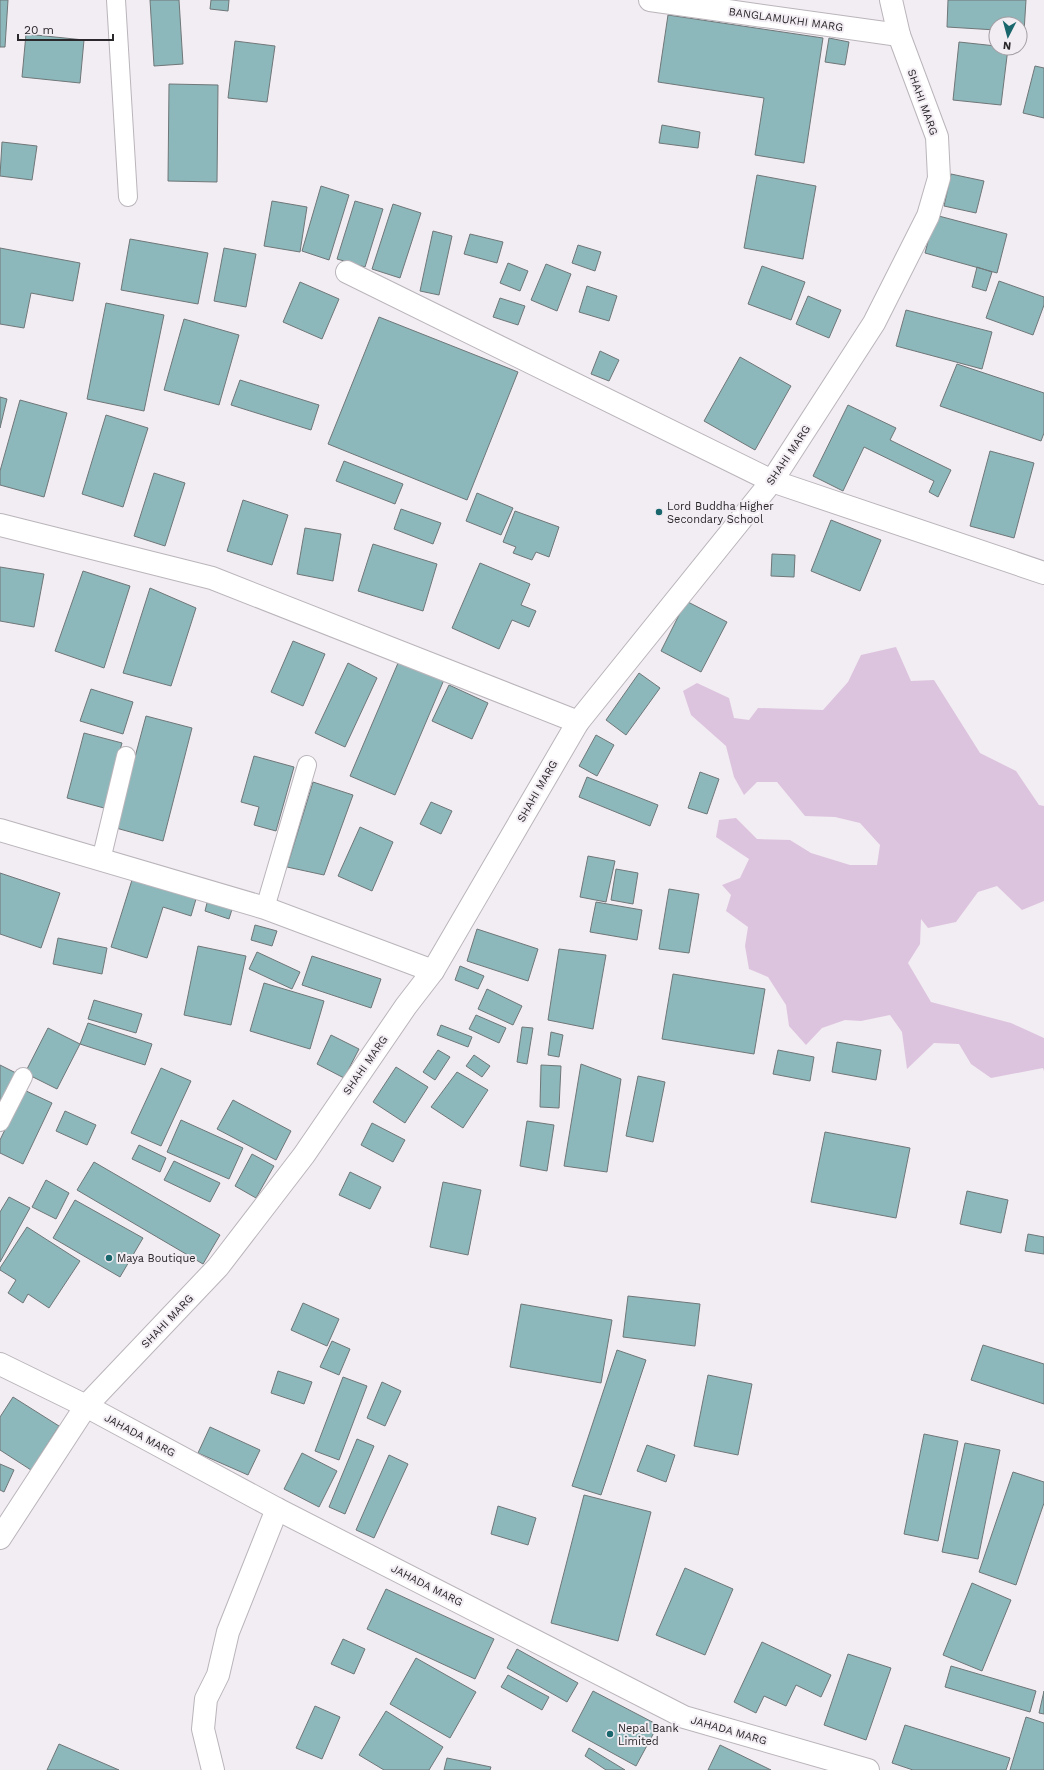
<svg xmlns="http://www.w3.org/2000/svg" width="1044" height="1770" font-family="'Work Sans',sans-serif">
<rect width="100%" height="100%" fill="#f2ecf3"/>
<path fill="#ddc4de" d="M896,647L911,681L934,680L980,753L1016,771L1039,805L1044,806V901L1022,910L997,886L978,892L956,922L928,928L921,919L920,944L908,963L931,1002L1011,1023L1044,1038V1071L1043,1068L991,1078L971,1064L959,1044L934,1043L907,1069L902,1032L890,1015L861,1021L845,1020L822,1028L806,1045L789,1026L786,1005L768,977L749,969L745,946L748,927L726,911L731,895L722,885L740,878L749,859L716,837L719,820L736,818L757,839L790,840L811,853L850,865H877L880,845L860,823L835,817L805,816L777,782H757L744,795L734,777L726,746L691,715L683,691L697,683L729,698L734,718L749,720L758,708L823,710L848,682L861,655Z"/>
<path fill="#8cb7bb" stroke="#6f7778" d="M0,0H8L5,47H0Z
M150,0H179L183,64L154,66Z
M211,0H229L228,11L210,9Z
M948,0H1026L1024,32H1020V24H996V30L947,27Z
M668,15L823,38L804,163L755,155L764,98L658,82Z
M26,34L84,40L80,83L22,77Z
M829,38L849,42L845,65L825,62Z
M235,41L275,46L267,102L228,98Z
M959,42L996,46V48H1008L1001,105L953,100Z
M1035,66L1044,68V118L1023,113Z
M169,84L218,85L217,182L168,181Z
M662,125L700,132L698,148L659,143Z
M2,142L37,146L32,180L0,176Z
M951,174L984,181L976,213L944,206Z
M757,175L816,186L803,259L744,248Z
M321,186L349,195L329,260L302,251Z
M272,201L307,207L300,252L264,246Z
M355,201L383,209L365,267L337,259Z
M393,204L421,213L400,278L372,269Z
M935,215L1007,234L997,273L925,253Z
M433,231L452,236L439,295L420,291Z
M470,234L503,242L497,263L464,254Z
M130,239L208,253L198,304L121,290Z
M578,245L601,252L595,271L572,263Z
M0,248L80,263L73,301L31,293L24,328L0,324Z
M224,248L256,254L246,307L214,301Z
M508,263L528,271L520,291L500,283Z
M546,264L571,274L557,311L531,300Z
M762,266L805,282L791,320L748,304Z
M977,267L992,272L986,291L972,287Z
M999,281L1044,297V305L1033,335L986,318Z
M300,282L339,299L322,339L283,322Z
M587,286L617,296L609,321L579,312Z
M808,296L841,310L829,338L796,324Z
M500,298L525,306L518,325L493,317Z
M106,303L164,315L144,411L87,399Z
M906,310L992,332L982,369L896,346Z
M379,317L518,372L467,500L328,444Z
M184,319L239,335L219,405L164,390Z
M600,351L619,360L609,381L591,374Z
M740,357L791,386L755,450L704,421Z
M957,364L1044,393V433L1041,441L940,406Z
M240,380L319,405L311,430L231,405Z
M0,397L7,399L0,428Z
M20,400L67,413L44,497L0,485V471Z
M848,405L896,428L890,440L951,470L938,497L929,492L934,481L864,447L843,491L813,476Z
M106,415L148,428L123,507L82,494Z
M990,451L1034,463L1014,538L970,526Z
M344,461L403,484L395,504L336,481Z
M154,473L185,483L165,546L134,536Z
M477,493L513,508L501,535L466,521Z
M243,500L288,515L272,565L227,551Z
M401,509L441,523L433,544L394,529Z
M515,511L559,527L549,557L536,552L532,560L513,553L516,547L503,542Z
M831,520L881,540L860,591L811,571Z
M305,528L341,534L333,581L297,574Z
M373,544L437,564L423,611L358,591Z
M772,554L795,555L794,577L771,576Z
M480,563L530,584L521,605L536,611L529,627L512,620L499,649L452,628Z
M0,567L44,574L34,627L0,621Z
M83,571L130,586L104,668L55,651Z
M150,588L196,608L171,686L123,673Z
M686,601L727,622L701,672L661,651Z
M293,641L325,654L303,706L271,692Z
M401,656L446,675L395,795L350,776Z
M348,663L377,678L345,747L315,733Z
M639,673L660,688L626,735L606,720Z
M449,685L488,703L472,739L432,721Z
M91,689L133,702L123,734L80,721Z
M146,716L192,728L163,841L116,828Z
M84,733L122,743L104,808L67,798Z
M596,735L614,745L597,776L579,766Z
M254,756L294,767L276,831L254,825L259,807L241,802Z
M700,772L719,779L707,814L688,808Z
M587,777L658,805L650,826L579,797Z
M313,782L353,795L324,875L287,867Z
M431,802L452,811L441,834L420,824Z
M360,827L393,842L372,891L338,876Z
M588,856L615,861L606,902L580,897Z
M616,869L638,873L633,904L611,900Z
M0,873L60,893L41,948L0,934Z
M132,880L196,899L191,916L163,907L147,958L111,947Z
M669,889L699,894L689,953L659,949Z
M208,899L233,906L229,919L205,911Z
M596,902L642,910L637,940L590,932Z
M255,925L277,931L272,946L251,940Z
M477,929L538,949L528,981L467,961Z
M58,938L107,948L102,974L53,964Z
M198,946L246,956L231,1025L184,1015Z
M559,949L606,955L593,1029L548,1020Z
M257,952L300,972L292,989L249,969Z
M312,956L381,979L371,1008L302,985Z
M460,966L484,976L478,989L455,980Z
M673,974L765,989L754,1054L662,1039Z
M264,983L324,1001L310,1049L250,1031Z
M487,989L522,1006L513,1025L478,1009Z
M94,1000L142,1014L136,1033L88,1019Z
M476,1015L506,1028L499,1043L469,1029Z
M88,1023L152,1044L145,1065L80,1044Z
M441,1025L472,1037L468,1047L437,1035Z
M522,1027L533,1028L527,1064L517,1062Z
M48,1028L80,1044L57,1089L25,1073Z
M551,1032L563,1035L559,1057L548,1055Z
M331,1035L359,1049L344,1078L317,1064Z
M837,1042L881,1050L876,1080L832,1072Z
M438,1050L450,1057L435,1080L423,1072Z
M778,1050L814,1057L810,1081L773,1074Z
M474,1055L490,1066L482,1077L466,1066Z
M581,1064L621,1079L607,1172L564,1166Z
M0,1065L16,1073L0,1108Z
M541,1065L561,1066L559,1108L540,1107Z
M396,1067L428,1087L405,1123L373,1102Z
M161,1068L191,1081L161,1146L131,1133Z
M457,1072L488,1090L463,1128L431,1107Z
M638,1076L665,1082L653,1142L626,1136Z
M24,1090L52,1103L23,1164L0,1153V1140Z
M233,1100L291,1131L276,1160L217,1129Z
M65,1111L96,1125L87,1145L56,1131Z
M181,1120L243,1148L229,1179L167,1152Z
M527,1121L554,1125L547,1171L520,1166Z
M372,1123L405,1140L393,1162L361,1145Z
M825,1132L910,1148L896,1218L811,1202Z
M139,1145L166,1158L160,1172L132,1159Z
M252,1154L274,1166L256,1198L235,1186Z
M174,1161L220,1183L210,1202L164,1180Z
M94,1162L220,1235L203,1264L77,1190Z
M350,1172L381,1187L370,1209L339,1195Z
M46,1180L69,1193L56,1219L32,1207Z
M443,1182L481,1190L468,1255L430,1247Z
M967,1191L1008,1200L1001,1233L960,1224Z
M9,1197L30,1208L0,1262V1212Z
M75,1200L143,1238L120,1277L53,1238Z
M27,1227L80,1261L49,1308L28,1294L23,1303L8,1293L16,1280L0,1270V1268Z
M1028,1234L1044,1237V1254L1025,1251Z
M628,1296L700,1304L695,1346L623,1337Z
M303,1303L339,1319L327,1346L291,1330Z
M521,1304L612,1320L601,1383L510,1367Z
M332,1341L350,1349L339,1375L320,1367Z
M983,1345L1044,1364V1404L971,1380Z
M617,1350L646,1360L601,1495L572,1486Z
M278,1371L312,1382L304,1404L271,1393Z
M708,1375L752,1384L738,1455L694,1446Z
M343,1377L367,1386L339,1460L315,1451Z
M382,1382L401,1391L385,1426L367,1418Z
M13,1397L59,1426L31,1470L0,1450V1417Z
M210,1427L260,1450L248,1475L198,1453Z
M924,1434L958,1441L938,1541L904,1534Z
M357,1439L374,1446L345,1514L329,1507Z
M965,1443L1000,1450L978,1559L942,1552Z
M647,1445L675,1455L666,1482L637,1471Z
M302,1453L337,1471L319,1507L284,1489Z
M389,1455L408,1464L374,1538L356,1530Z
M0,1464L14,1470L4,1492L0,1490Z
M1013,1472L1044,1482V1503L1016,1585L979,1572Z
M584,1495L651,1512L618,1641L551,1623Z
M498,1506L536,1518L528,1545L491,1534Z
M685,1568L733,1589L705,1655L656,1635Z
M972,1583L1011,1600L982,1671L943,1655Z
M386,1589L494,1639L475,1679L367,1629Z
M343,1639L365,1649L354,1674L331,1664Z
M762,1642L831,1675L821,1697L796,1685L786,1706L764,1696L756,1713L734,1702Z
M517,1649L578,1683L567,1702L507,1668Z
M848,1654L891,1668L866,1740L824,1725Z
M416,1658L476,1692L450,1738L390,1704Z
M951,1666L1036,1691L1030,1712L945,1687Z
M508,1675L549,1697L542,1710L501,1687Z
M593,1691L658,1725L636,1766L572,1731Z
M1044,1691V1714L1039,1713Z
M315,1706L340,1717L322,1759L296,1748Z
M386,1711L443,1747L429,1770H384L359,1755Z
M1026,1717L1044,1723V1770H1010Z
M905,1725L1010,1758L1006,1770H913L892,1763Z
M59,1744L119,1770H47Z
M720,1745L771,1770H708Z
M589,1748L625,1770H606L585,1756Z
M447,1758L491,1767L490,1770H444Z"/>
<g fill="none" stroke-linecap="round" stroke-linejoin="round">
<g stroke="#bab5ba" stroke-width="20">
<path id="service" d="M116,0L128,197
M101,860L126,756
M265,908L307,765
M0,1122L23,1077"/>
</g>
<g stroke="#bab5ba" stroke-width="24">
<path id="minor" d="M650,0L899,35
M347,272L772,481L1044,573
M0,525L212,578L578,722
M0,830L265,908L433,971
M0,1538L86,1406
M213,1770L203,1729L206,1699L218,1675L228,1632L277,1509"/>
</g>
<g stroke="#bab5ba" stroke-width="24">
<path id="tertiary" d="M0,1364L86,1406L277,1509L684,1717L868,1770
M86,1406L218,1267L304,1155L406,1006L433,971L578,722L772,481L874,323L928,216L939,178L937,137L899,35L891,0"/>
</g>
<use href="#service" stroke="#fff" stroke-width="18"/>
<use href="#minor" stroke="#fff" stroke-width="22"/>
<use href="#tertiary" stroke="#fff" stroke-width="22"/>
</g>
<g fill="#19676d" stroke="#f2ecf3" stroke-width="1.5">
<circle cx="659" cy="512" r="4"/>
<circle cx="109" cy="1258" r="4"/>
<circle cx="610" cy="1734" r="4"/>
</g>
<g text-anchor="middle" stroke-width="4" stroke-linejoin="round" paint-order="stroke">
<g font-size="11" fill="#2a282a" stroke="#f2ecf3">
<text transform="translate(786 19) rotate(8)" y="4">BANGLAMUKHI MARG</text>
<text transform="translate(923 102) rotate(70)" y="4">SHAHI MARG</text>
<text transform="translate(788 455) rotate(-56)" y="4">SHAHI MARG</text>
<text transform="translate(537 791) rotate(-60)" y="4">SHAHI MARG</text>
<text transform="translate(365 1065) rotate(-55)" y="4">SHAHI MARG</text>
<text transform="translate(167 1321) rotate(-46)" y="4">SHAHI MARG</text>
<text transform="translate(140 1435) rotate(28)" y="4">JAHADA MARG</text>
<text transform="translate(427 1585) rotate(27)" y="4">JAHADA MARG</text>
<text transform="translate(729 1730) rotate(16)" y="4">JAHADA MARG</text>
</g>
<g font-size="11" fill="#2a282a" stroke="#f2ecf3" text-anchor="start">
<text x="667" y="510">Lord Buddha Higher<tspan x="667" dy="13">Secondary School</tspan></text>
<text x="117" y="1262">Maya Boutique</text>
<text x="618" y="1732">Nepal Bank<tspan x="618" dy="13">Limited</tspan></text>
</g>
</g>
<g transform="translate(1008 36) rotate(186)"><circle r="19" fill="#f2ecf3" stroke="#a29ea3"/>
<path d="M0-3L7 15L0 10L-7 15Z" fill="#19676d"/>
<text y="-6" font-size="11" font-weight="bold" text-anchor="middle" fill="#2a282a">N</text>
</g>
<path d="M18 34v6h95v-6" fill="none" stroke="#2a282a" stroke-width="2"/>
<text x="24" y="34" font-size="12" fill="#2a282a" stroke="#f2ecf3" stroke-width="3" paint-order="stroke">20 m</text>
</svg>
